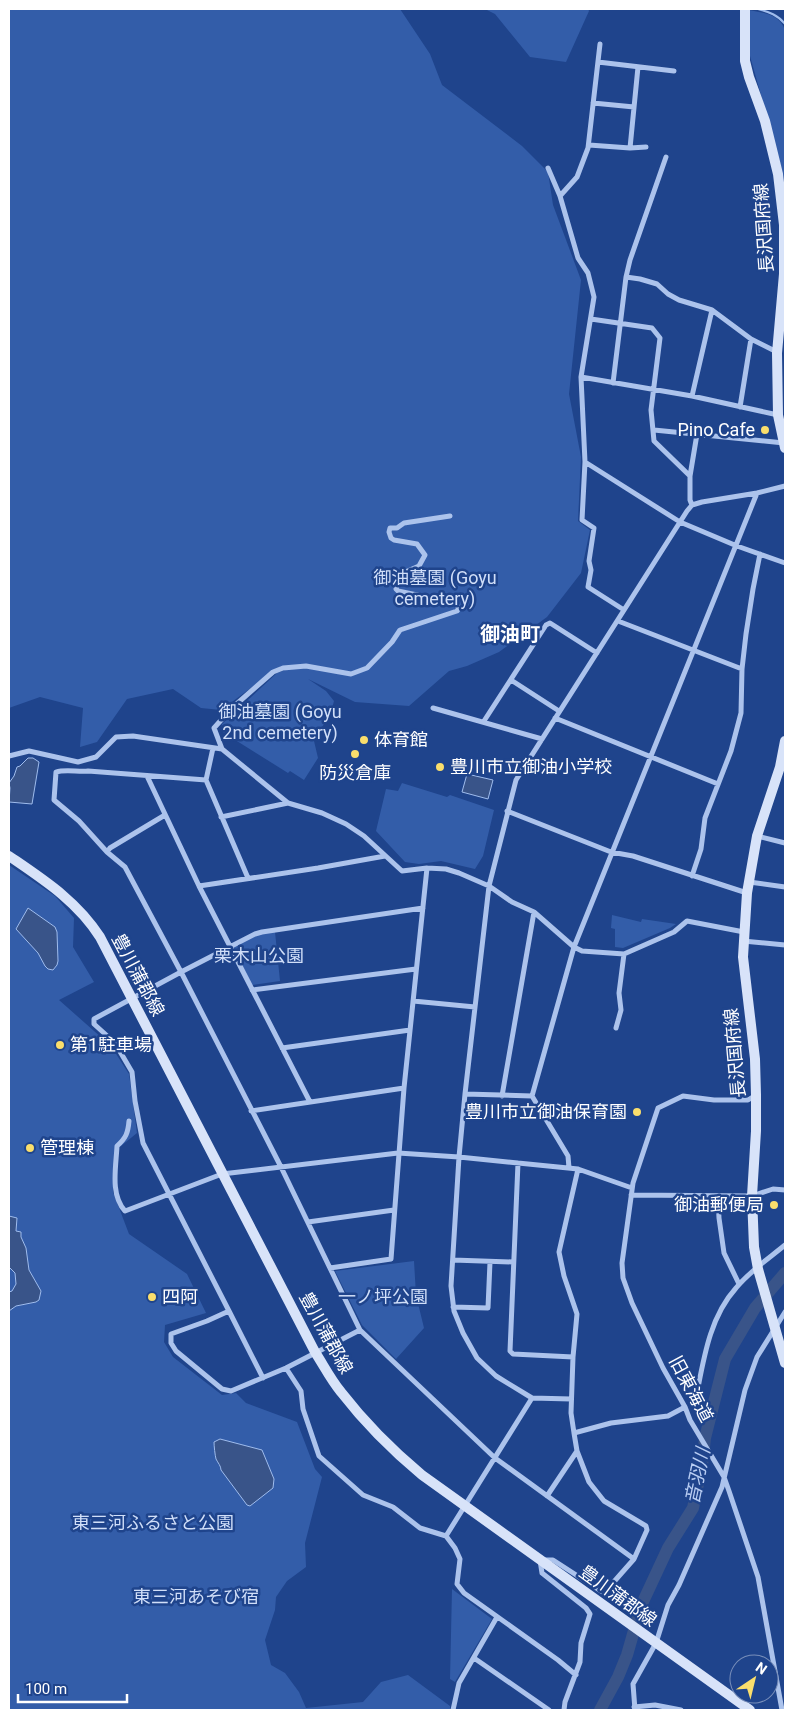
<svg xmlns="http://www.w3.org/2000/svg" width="794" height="1719" font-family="Roboto,'Noto Sans JP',sans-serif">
<rect width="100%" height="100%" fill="#1f448c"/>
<path fill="#335da9" d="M9,9H400L430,54L442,85L522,146L548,172L553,205L581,280L569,394L581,457L578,521L590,530L581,573L547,617L499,652L467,666L449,671L409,706L355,702L308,679L326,691L334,701L331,712L314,741L318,758L304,780L290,771L288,773L221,731L222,724L277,673L288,669L281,666L221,710L201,708L173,689L127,699L97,742L80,747L83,708L40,697L9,708Z
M485,9H588L589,11L566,62L530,57L495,14Z
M749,10C764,13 779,14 785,30V191L783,173L750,56Z
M402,783L447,797L450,795L494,810L483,856L475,869L441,861L419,864L405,862L376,831L386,789L398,791Z
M9,865L55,896L74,918L73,947L94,982L59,1000L111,1046L129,1074L137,1133L116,1150L113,1192L129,1234L187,1274L206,1313L165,1325L164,1342L173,1357L222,1395L236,1393L246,1403L297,1422L315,1469L322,1477L305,1543L306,1567L287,1581L276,1597L275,1610L265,1640L271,1665L285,1673L299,1692L306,1708L363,1702L381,1682L408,1675L450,1706V1710H9Z
M612,915L641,922L642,919L676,924L670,928L623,948L615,947V929L611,928Z
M275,932L280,981L252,985L234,949L235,946L262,933Z
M414,1261L416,1295L424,1328L396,1359L362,1325L335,1271Z
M452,1589L492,1619L455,1682L450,1679Z"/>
<path fill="#395489" stroke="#9fbced" d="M28,758H33L39,762L32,804L9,802L10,788L9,783L14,776L17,767L20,766Z
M467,774L493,780L488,799L462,792Z
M28,908L55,927L57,932L58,961L57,965L53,970L48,969L45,966L38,953L16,929Z
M9,1216L17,1218L16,1231L21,1232V1237L26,1248L29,1270L41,1291L39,1300L36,1302L16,1306L9,1311V1292L12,1291L16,1284L15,1273L9,1267Z
M220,1439L262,1450L274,1479L273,1488L250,1506L247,1505L221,1470C221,1466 218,1463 216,1459C215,1455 214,1446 214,1442Z"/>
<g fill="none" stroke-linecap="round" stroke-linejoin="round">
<path stroke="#9fbced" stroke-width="2" d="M758,9C769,12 778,15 785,24"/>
<path stroke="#395489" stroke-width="12" d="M600,1710L618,1677L627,1655L641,1606L668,1548L693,1508L702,1465L705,1438L725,1359L755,1308L785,1273"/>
<path stroke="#acc3ec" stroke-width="5" d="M598,62L674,71
M593,103L634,107
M589,145L630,148L646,147
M630,148L638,67
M548,168L560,196L578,258L588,273L594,297L581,377L585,462
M560,196L577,177L588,148L600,44
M626,277L640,279L657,284L668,294L679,300L712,310L751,339L777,352
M591,319L652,328L660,338L651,410L654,441L690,476V500L692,505
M581,377L692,396L778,415
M613,383L626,277L630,260L666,157
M692,396L712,310
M740,407L751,339
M654,430L784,443
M690,476L697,434
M450,516L404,523L397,528H390L389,532L391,538L394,540L417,544L425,555L419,566L401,574L396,589L398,591L455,603L459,608L457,611L400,630L392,642L367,668L351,674L306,666L283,668L273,672L232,708L214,728L222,749L288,803L322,813L346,824L364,836L402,871L427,868L446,869L459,873L489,886L512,902L534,912L574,947L582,951L624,954L674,932L687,921L744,932
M624,610L588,587L591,570L589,561L594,528L582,520L585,462L680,522L737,546L785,563
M618,621L742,669
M511,680L559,711
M433,708L542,739
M555,718L718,784
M484,721L546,625L550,623L597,653
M9,756L29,751L78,762L96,757L116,737L133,736L222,749
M147,776L199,886L310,1102
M206,780L213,748
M507,811L611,852L633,856L747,893
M165,815L110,848L107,852L125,867L181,972L255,934L262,932L423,908
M221,817L288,803
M757,836L785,843
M107,852L79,821L54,800L56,772C65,769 78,772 88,771L206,780L248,878
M692,876L701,849L705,818L731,751L741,713L742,669L746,634L753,589L760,554
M749,882L785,887
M199,886L318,868L385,856
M743,941L785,945
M252,990L416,969
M413,1001L475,1007
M616,1028L621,1010L619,993L624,954
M282,1048L410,1030
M465,1094L532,1096
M756,1095L748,1100H714L683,1096L658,1108L633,1183L622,1263L623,1278L632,1303L663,1368L685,1407L690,1420L724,1477L729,1491L758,1577L782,1710
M502,1096L534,912
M251,1111L404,1088
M129,1121C128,1133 126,1138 117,1146C116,1167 110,1195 125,1211L222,1174L398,1153L459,1157L578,1169L632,1188
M518,1163L510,1351L513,1354L573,1357L577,1314L564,1276L559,1252L578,1169
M569,1168L568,1156L532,1096L574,947L757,493
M631,1195L752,1196L773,1189L785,1190
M718,1196L719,1218L724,1253L739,1284
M308,1222L394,1210
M453,1260L513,1262
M330,1268L391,1259L404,1088L427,868
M453,1307L488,1308L490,1262
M229,1311L263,1378
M360,1330L286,1368L231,1391L222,1389L176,1351L171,1343V1334L207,1321L229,1311L143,1143L135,1101L132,1072L115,1043L94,1024V1019L181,972L281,1167L360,1330L495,1458L634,1559L604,1593L553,1560H540L542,1573L586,1608L590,1614L581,1643L580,1662L565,1702L564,1710
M573,1357L571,1413L574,1433L611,1423L668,1416L685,1407
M286,1368L301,1391L303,1409L319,1456L363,1495L393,1507L420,1528L446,1536L455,1548L460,1559L457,1584L464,1593L558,1660L576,1675
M571,1399L532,1398L496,1376L477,1358L463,1333L454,1311L451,1286L459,1157L465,1094L489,886L516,780L687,511L692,505L702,502L757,493L785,486
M695,1403C703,1364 708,1319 736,1288C750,1271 768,1259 785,1245
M577,1451L589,1482L604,1501L646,1526L647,1530L634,1559
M547,1496L577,1451L574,1433
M446,1536L532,1398
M474,1658L549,1710
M634,1707L655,1705L681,1710
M453,1710L459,1683L497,1617
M635,1710L633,1684L656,1643L668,1605L679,1585L722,1487L745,1390L757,1357L785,1312"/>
<path stroke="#d8e3f9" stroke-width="10" d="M745,9V61L749,77L765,121L778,174L784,225V274L777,353L778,415L785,448
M785,741L780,767L757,836L747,893L743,957L755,1059L756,1095V1131L752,1196L754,1247L758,1269L785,1363
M9,856C44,880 77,901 100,937L315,1352C324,1366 331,1380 341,1392C365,1423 392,1450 422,1475L750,1710"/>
</g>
<g fill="#fade6c" stroke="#1f448c" stroke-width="2">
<circle cx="765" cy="430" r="5"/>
<circle cx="364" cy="740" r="5"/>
<circle cx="355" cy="754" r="5"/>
<circle cx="440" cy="767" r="5"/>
<circle cx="60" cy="1045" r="5"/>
<circle cx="637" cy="1112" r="5"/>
<circle cx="30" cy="1148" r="5"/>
<circle cx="774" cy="1205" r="5"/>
<circle cx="152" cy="1297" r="5"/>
</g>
<g text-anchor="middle" stroke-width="5" stroke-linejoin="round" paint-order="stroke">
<g font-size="18" fill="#fff" stroke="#1f448c">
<text transform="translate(764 228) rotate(-94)" y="6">長沢国府線</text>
<text transform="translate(138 975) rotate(62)" y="6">豊川蒲郡線</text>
<text transform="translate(735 1053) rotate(-95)" y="6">長沢国府線</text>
<text transform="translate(326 1333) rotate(61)" y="6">豊川蒲郡線</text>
<text transform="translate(691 1389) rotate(62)" y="6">旧東海道</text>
<text transform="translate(618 1596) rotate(36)" y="6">豊川蒲郡線</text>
</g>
<g font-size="18" fill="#fff" stroke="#1f448c" text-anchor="start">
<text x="755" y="436" text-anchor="end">Pino Cafe</text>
<text x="374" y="746">体育館</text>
<text x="450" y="773">豊川市立御油小学校</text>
<text x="355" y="779" text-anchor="middle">防災倉庫</text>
<text x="70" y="1051">第1駐車場</text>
<text x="627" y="1118" text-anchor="end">豊川市立御油保育園</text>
<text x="40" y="1154">管理棟</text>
<text x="764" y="1211" text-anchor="end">御油郵便局</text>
<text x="162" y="1303">四阿</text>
</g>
<g font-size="18" fill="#d1dff9" stroke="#1f448c">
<text x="435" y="584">御油墓園 (Goyu<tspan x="435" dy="21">cemetery)</tspan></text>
<text x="280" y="718">御油墓園 (Goyu<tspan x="280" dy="21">2nd cemetery)</tspan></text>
<text x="259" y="962">栗木山公園</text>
<text x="383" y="1303">一ノ坪公園</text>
<text x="153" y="1529">東三河ふるさと公園</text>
<text x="196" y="1603">東三河あそび宿</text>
</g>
<g font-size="19" font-style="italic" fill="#b8cdf3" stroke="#1f448c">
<text transform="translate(697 1476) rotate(-78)" y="7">音羽川</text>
</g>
<g font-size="20" font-weight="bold" fill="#fff" stroke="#1f448c">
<text x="510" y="641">御油町</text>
</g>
</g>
<rect width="794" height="1719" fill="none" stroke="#ffffff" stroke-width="20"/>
<g transform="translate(754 1679) rotate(35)"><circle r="24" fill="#1f448c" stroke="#798fba"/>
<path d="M0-4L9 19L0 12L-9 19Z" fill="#fade6c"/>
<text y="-8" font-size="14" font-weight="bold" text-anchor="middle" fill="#ffffff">N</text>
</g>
<path d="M18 1694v8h109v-8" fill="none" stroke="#ffffff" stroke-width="2.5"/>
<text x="25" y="1694" font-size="15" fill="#ffffff" stroke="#1f448c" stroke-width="4" paint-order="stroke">100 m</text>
</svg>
